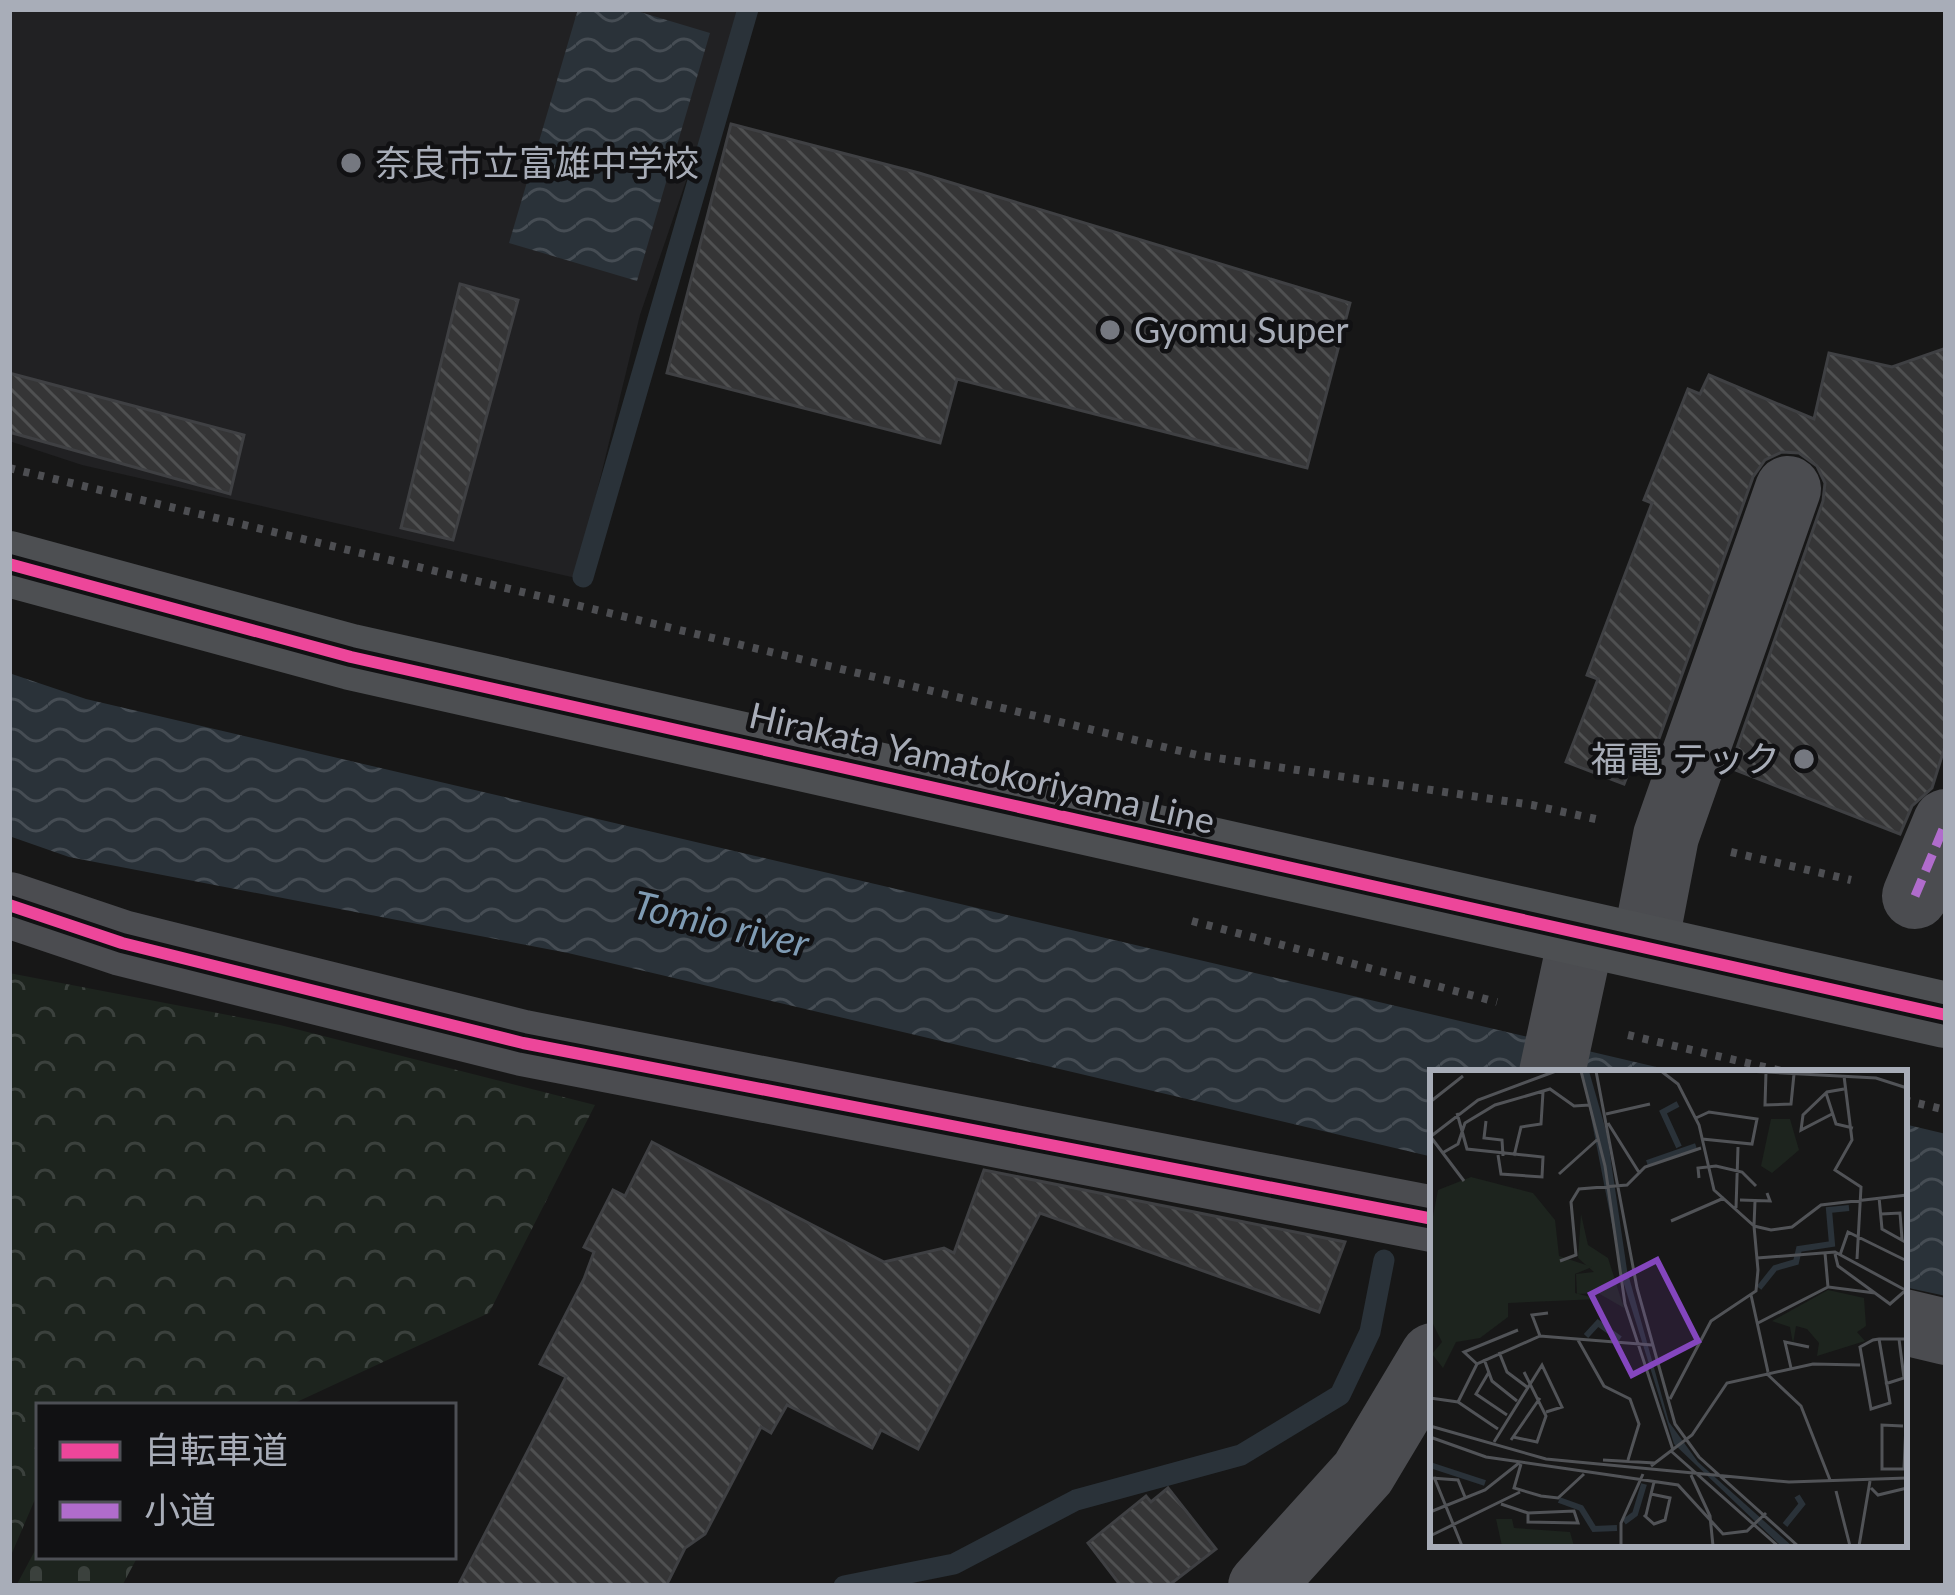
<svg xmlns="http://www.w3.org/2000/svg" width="1955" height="1595" font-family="Lato,'Noto Sans JP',sans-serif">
<defs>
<pattern id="forest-crowns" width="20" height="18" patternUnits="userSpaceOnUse" patternTransform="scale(3)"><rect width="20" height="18" fill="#1d241e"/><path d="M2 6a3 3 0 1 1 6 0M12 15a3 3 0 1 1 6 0" fill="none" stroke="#3b413d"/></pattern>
<pattern id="cemetery-stones" width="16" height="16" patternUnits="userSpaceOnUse" patternTransform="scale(3)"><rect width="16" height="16" fill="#1d241e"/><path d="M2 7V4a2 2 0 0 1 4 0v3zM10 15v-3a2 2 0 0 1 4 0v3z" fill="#3b413d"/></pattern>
<pattern id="water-waves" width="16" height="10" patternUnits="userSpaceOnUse" patternTransform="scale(3)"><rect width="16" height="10" fill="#2a3239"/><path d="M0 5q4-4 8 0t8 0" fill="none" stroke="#464d54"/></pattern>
<pattern id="building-back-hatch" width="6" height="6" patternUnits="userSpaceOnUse" patternTransform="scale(3)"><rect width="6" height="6" fill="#353536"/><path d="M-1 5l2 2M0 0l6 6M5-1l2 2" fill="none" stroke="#4f5051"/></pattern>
</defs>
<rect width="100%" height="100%" fill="#171717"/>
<path fill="#212123" d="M9,9H745L640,315L576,578L82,465L9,441Z"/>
<path fill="url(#forest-crowns)" d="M9,973L280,1025L595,1105L489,1313L288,1406H39V1490L9,1560Z"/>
<path fill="url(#cemetery-stones)" d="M39,1543V1556H138L122,1586H16Z"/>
<path fill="url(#water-waves)" d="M578,9H630L710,33L637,281L509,243Z
M9,673L86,699L1682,1073H1433V1157L568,953L69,857L9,836Z
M1904,1124L1946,1134V1296L1904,1287Z"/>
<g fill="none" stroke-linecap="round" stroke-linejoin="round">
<path stroke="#2a3239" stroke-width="21" d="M583,577L748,9
M844,1586L954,1564L1076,1500L1241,1455L1340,1395L1370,1332L1384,1260"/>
</g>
<path fill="url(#building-back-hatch)" stroke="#3f4043" stroke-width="3" d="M731,124L919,173L1350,303L1307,468L957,379L940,443L667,373Z
M460,284L518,300L453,540L401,528Z
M1946,348V743L1932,788L1912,806L1900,834L1730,768L1823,501L1825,483L1817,466L1799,453L1782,452L1765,460L1753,477L1647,772L1631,766L1624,784L1566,762L1598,679L1587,675L1652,503L1644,500L1688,389L1700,394L1709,375L1814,419L1829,353L1892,367Z
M9,373L244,435L230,494L9,432Z
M652,1142L884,1262L944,1248L954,1253L984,1170L1345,1242L1319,1312L1040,1213L918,1449L881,1430L872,1448L787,1405L771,1433L761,1427L705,1534L685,1548L666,1586H458L566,1377L540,1364L584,1279L594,1252L584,1247L613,1190L625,1196Z
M1168,1488L1216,1549L1168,1586H1121L1088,1543L1146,1496L1151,1502Z"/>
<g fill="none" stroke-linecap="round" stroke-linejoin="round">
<path stroke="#4d4e52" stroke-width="8" stroke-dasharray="6 9" stroke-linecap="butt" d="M9,468L1197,755L1532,805L1600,820
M1731,852L1851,880
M1192,921L1497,1002
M1628,1035L1790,1073
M1904,1100L1946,1110"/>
<path stroke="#4b4c50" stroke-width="66" d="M1915,896L1946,822
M9,905L122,943L523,1043L1433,1219
M1645,945L1666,836L1788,489
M1552,1073L1582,934
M1904,1322L1946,1332
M1261,1586L1363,1473L1433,1356"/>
<path stroke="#4d4f52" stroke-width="66" d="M9,564L351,657L1946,1015"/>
<path stroke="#b06ccc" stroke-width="9" stroke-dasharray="18 9" stroke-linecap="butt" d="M1915,896L1946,822"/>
<g stroke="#111113" stroke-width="20">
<path id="cycleway" d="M9,564L351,657L1946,1015
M9,905L122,943L523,1043L1433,1219"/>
</g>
<use href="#cycleway" stroke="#ed469a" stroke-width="12"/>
</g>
<g fill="#757880" stroke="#111113" stroke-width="4.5">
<circle cx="351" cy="163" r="12"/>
<circle cx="1110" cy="330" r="12"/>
<circle cx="1804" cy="759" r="12"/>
</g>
<g text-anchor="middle" stroke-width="9" stroke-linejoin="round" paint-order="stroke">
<g font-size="36" fill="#a8adb8" stroke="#111113" text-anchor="start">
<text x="375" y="176">奈良市立富雄中学校</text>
<text x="1134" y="343">Gyomu Super</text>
<text x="1780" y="772" text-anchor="end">福電 テック</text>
</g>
<g font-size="36" fill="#a8adb8" stroke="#111113">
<text transform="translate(982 768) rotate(13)" y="13">Hirakata Yamatokoriyama Line</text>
</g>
<g font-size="39" font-style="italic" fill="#7f9bb3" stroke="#111113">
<text transform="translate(721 924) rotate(13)" y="14">Tomio river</text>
</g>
</g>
<g transform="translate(1430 1070)">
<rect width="477" height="477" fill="#171717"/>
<path d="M341,49H360L369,80L342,103L331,96ZM151,144L158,175L178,188L194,238L168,223L147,224L146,204L164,202L148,188ZM398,220L434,228L436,256L427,262L435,271L387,286L389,273L377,259L366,256L363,274L360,257L342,251Z" fill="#1d241e"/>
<path d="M41,107L103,123L125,150L129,186L162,197L145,204V223L168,229L78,233V247L50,268L26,272L13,298L2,284L12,272L0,248V162L8,120ZM66,449H82L84,458L140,462L144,476H72Z" fill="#1d241e"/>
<path d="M152,1H159L177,64L197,200L239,352L268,392L362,476H351L244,374L193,211Z" fill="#2a3239"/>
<path fill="none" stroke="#2a3239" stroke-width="6" d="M248,34L233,42L249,77M217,93L266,76M329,218L345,198L366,192L369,179L402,174L399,140L419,138M156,266L168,253L190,269M0,395L55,413M129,430L151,438L164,459L187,458M194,452L205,444L214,414M355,455L372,434L367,426"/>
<path fill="none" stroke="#515357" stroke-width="3" d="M151,1L175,96L195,234L243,380M166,1L207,218L245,354L269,387L368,476M231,1L248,14L269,55L284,120L324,156L328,200L326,221L281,251L240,329M317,1L446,8L477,18M336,2L335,35L361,34L364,4M414,6L422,70L405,100L431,117L427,189M396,23L406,54L423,58M0,32L33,6M27,43L37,79L113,87L112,107L71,104L68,85M176,44L220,34M402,44L371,60L373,45L397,22L414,19M266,48L279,42L327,49L322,74L272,69M56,51L54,68L72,70L73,86M178,53L210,104M0,66L34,111M0,67L48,30L126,1M14,82L28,74L35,53L65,35L120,19L144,36L160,35M84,86L91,57L111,54L113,22M129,104L169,68M269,108L268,98L286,96L312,102L326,116M449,127L452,159L477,173M310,130L340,131L337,123M325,131L324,156L341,160L362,157L391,135L477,125M306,138L308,77M451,144L470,143L472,169M241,151L294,128M395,183L398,217L445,223M405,184L408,196L460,234L476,220M410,185L418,162L477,191M327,188L405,182L477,221M130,191L146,185L141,132L149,119L197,115L215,97L271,78M321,225L338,302M328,253L398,217M110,266L102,245L118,243M449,269L460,333L441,339L430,277L443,270L449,269H477M148,270L174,316L200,329L209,354L198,390M69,282L77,302L97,317M54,289L62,311L87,331M47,294L34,282L88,260M361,298L355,272L379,277M59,302L46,324L77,345M336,303L371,336L400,410M455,314L474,308L469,269M0,328L28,332L68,359M28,332L47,294L110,266L222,275M0,356L116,389L359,412L477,408M473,356L452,355V399H477M0,367L56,387L248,415L293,464L317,461L336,443M83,367L107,372L116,346L94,302M81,370L110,328M64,372L112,295L132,337L116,342M241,381L348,476M173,390L225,393M91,394L84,418L111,426L128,428L154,404M221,396L262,365L297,313L383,294L430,295M474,399L476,354M261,405L280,446L283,476M4,407L32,476M1,408L28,410L35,427M441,418L448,425L477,418M406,421L420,476M221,424L240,428L235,450L224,454L215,446L216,445L221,424L224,412M71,434L98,443L144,441L148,453L98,452V443M0,442L55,420L89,393M0,466L90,422M191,476V453L213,404M429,476L440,411"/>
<path fill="#8446be" fill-opacity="0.15" stroke="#8446be" stroke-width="6" d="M227,190L268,271L202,305L161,224Z"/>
<rect width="477" height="477" fill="none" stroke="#a8adb8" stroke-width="6"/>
</g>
<rect width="1955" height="1595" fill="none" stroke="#a8adb8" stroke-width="24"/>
<rect x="36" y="1403" width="420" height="156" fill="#111113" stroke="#4d4f55" stroke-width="3"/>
<rect x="60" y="1442" width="60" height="18" fill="#ed469a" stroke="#4d4f55" stroke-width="3"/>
<text x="144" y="1463" font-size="36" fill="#a8adb8">自転車道</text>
<rect x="60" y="1502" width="60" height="18" fill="#b06ccc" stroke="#4d4f55" stroke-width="3"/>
<text x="144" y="1523" font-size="36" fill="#a8adb8">小道</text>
</svg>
